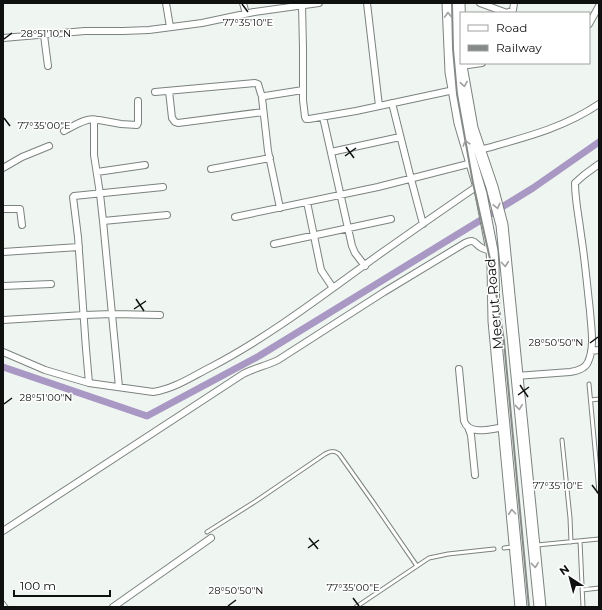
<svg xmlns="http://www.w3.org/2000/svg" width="602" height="610" font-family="Montserrat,sans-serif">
<rect width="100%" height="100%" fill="#eff6f1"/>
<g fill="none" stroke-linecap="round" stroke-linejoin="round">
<path stroke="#a997c4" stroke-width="7" d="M3,367L147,416L259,356L533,188L599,142"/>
<g stroke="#7c837e" stroke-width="5">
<path id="lane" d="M589,384L599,492
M591,400L599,399
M562,440L570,518L571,542
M207,532L256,501L325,454C330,451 334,450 339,454L373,502L417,566
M580,541L583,607
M537,545L599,539
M504,548L513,547
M582,590L599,588
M3,603L6,607
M356,607L429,558L448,554L494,549"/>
</g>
<g stroke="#7c837e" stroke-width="8">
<path id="street" d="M166,3L170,27
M243,3L246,14
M367,3L379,106
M480,3L507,13L513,10L514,3
M302,5L303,48V100L305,117L306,119H309L356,111L454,90
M589,24L599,6
M44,35L48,66
M3,38L85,31H123L149,30L202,23L254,12L319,3
M461,66L482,63
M169,91L172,118L175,122L178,123L263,112
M155,92L255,83L258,84L261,94L263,97
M392,103L411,179L423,224
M323,117L352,246L355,253L365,266
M64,131C72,127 88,116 97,120
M480,150C522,138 562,129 599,104
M331,152L400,137
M3,168L22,157L49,146
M211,169L270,158
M97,172L145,165
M307,202L321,270L333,288
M280,208L268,151L262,98L265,96L303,90
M3,209H20L22,225
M235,217L378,187L472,163
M103,221L167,215
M274,244L391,219
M3,252L79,247
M3,286L51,284
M3,320L84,315L113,314L160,315
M591,351L599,350
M3,352L45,370L89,383L153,392C174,389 193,376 211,367C270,336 323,295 377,256C411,232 445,208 479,185
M459,369L464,421C469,436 492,429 504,427
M516,376L570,372C577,371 585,369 588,362C595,347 591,327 590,311C587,285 585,260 581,235C579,218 575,200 575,183L584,175L599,164
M89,383L86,349L78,237L73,197L74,196L163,187
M119,387L103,221L100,194L94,155V122L97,120H99L121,124L137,125L138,123V101
M468,427L471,435L475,475
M3,531L243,374C254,368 266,366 278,360L384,292L465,243C476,238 474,244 482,248C485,250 489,250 492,251
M113,607L211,538"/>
</g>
<g stroke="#7c837e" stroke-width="13">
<path id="highway" d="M448,3L451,72L460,123L481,194L492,251L493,266L494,321L521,607
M459,3L461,66L472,128L492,187L502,225L540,607"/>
</g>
<use href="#lane" stroke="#fff" stroke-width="3"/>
<use href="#street" stroke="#fff" stroke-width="6"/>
<use href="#highway" stroke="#fff" stroke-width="11"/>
<path stroke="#858a87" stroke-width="2" d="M452,3L453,49L457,94L473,183L492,268L504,341L529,607"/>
</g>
<defs><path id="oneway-chevron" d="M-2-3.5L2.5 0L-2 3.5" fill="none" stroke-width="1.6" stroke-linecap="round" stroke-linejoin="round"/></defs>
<g stroke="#9fa09f">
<use href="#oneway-chevron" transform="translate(448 15) rotate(-92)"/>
<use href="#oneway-chevron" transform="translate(464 84) rotate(80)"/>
<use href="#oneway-chevron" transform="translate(466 143) rotate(-107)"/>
<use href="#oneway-chevron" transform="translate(497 206) rotate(76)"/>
<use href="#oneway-chevron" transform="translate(505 264) rotate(85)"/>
<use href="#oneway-chevron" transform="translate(519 407) rotate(84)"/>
<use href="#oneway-chevron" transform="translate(512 512) rotate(-95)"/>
<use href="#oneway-chevron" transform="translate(535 565) rotate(84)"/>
</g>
<path fill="none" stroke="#0f1110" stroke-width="1.5" d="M242,4L248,12M4,39L12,33M4,118L10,126M346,147L354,158M345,156L356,148M136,299L144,311M134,309L146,301M590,343L598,337M520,385L528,397M518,395L529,387M4,404L12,398M592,485L598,493M309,538L318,549M308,548L319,540M353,598L359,606M228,606L236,600"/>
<g text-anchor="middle" stroke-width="3" stroke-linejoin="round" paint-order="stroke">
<g font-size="14" fill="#0f1110" stroke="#fff">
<text transform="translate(494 304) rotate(-95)" y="5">Meerut Road</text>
</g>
</g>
<g font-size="10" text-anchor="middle" fill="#0f1110" stroke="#fff" stroke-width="3" stroke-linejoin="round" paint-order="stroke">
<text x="248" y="26">77°35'10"E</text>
<text x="46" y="37">28°51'10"N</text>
<text x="44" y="129">77°35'00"E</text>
<text x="556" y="346">28°50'50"N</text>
<text x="46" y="401">28°51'00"N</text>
<text x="558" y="489">77°35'10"E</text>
<text x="353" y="591">77°35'00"E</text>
<text x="236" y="594">28°50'50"N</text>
</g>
<rect width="602" height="610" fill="none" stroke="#0f1110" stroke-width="8"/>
<rect x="460" y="12" width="130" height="52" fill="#ffffff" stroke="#9fa09f"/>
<rect x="468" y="25" width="20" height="6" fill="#ffffff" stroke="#9fa09f"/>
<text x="496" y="32" font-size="12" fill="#0f1110">Road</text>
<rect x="468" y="45" width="20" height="6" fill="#858a87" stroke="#9fa09f"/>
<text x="496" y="52" font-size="12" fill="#0f1110">Railway</text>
<g transform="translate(570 578) rotate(324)" stroke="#ffffff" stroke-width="3" paint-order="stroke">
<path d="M0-3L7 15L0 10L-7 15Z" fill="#0f1110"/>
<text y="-6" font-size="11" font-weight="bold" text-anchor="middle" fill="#0f1110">N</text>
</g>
<path d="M14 590v6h96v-6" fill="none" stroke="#0f1110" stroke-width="2"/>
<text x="20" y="590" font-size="12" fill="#0f1110" stroke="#ffffff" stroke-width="3" paint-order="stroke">100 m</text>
</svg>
